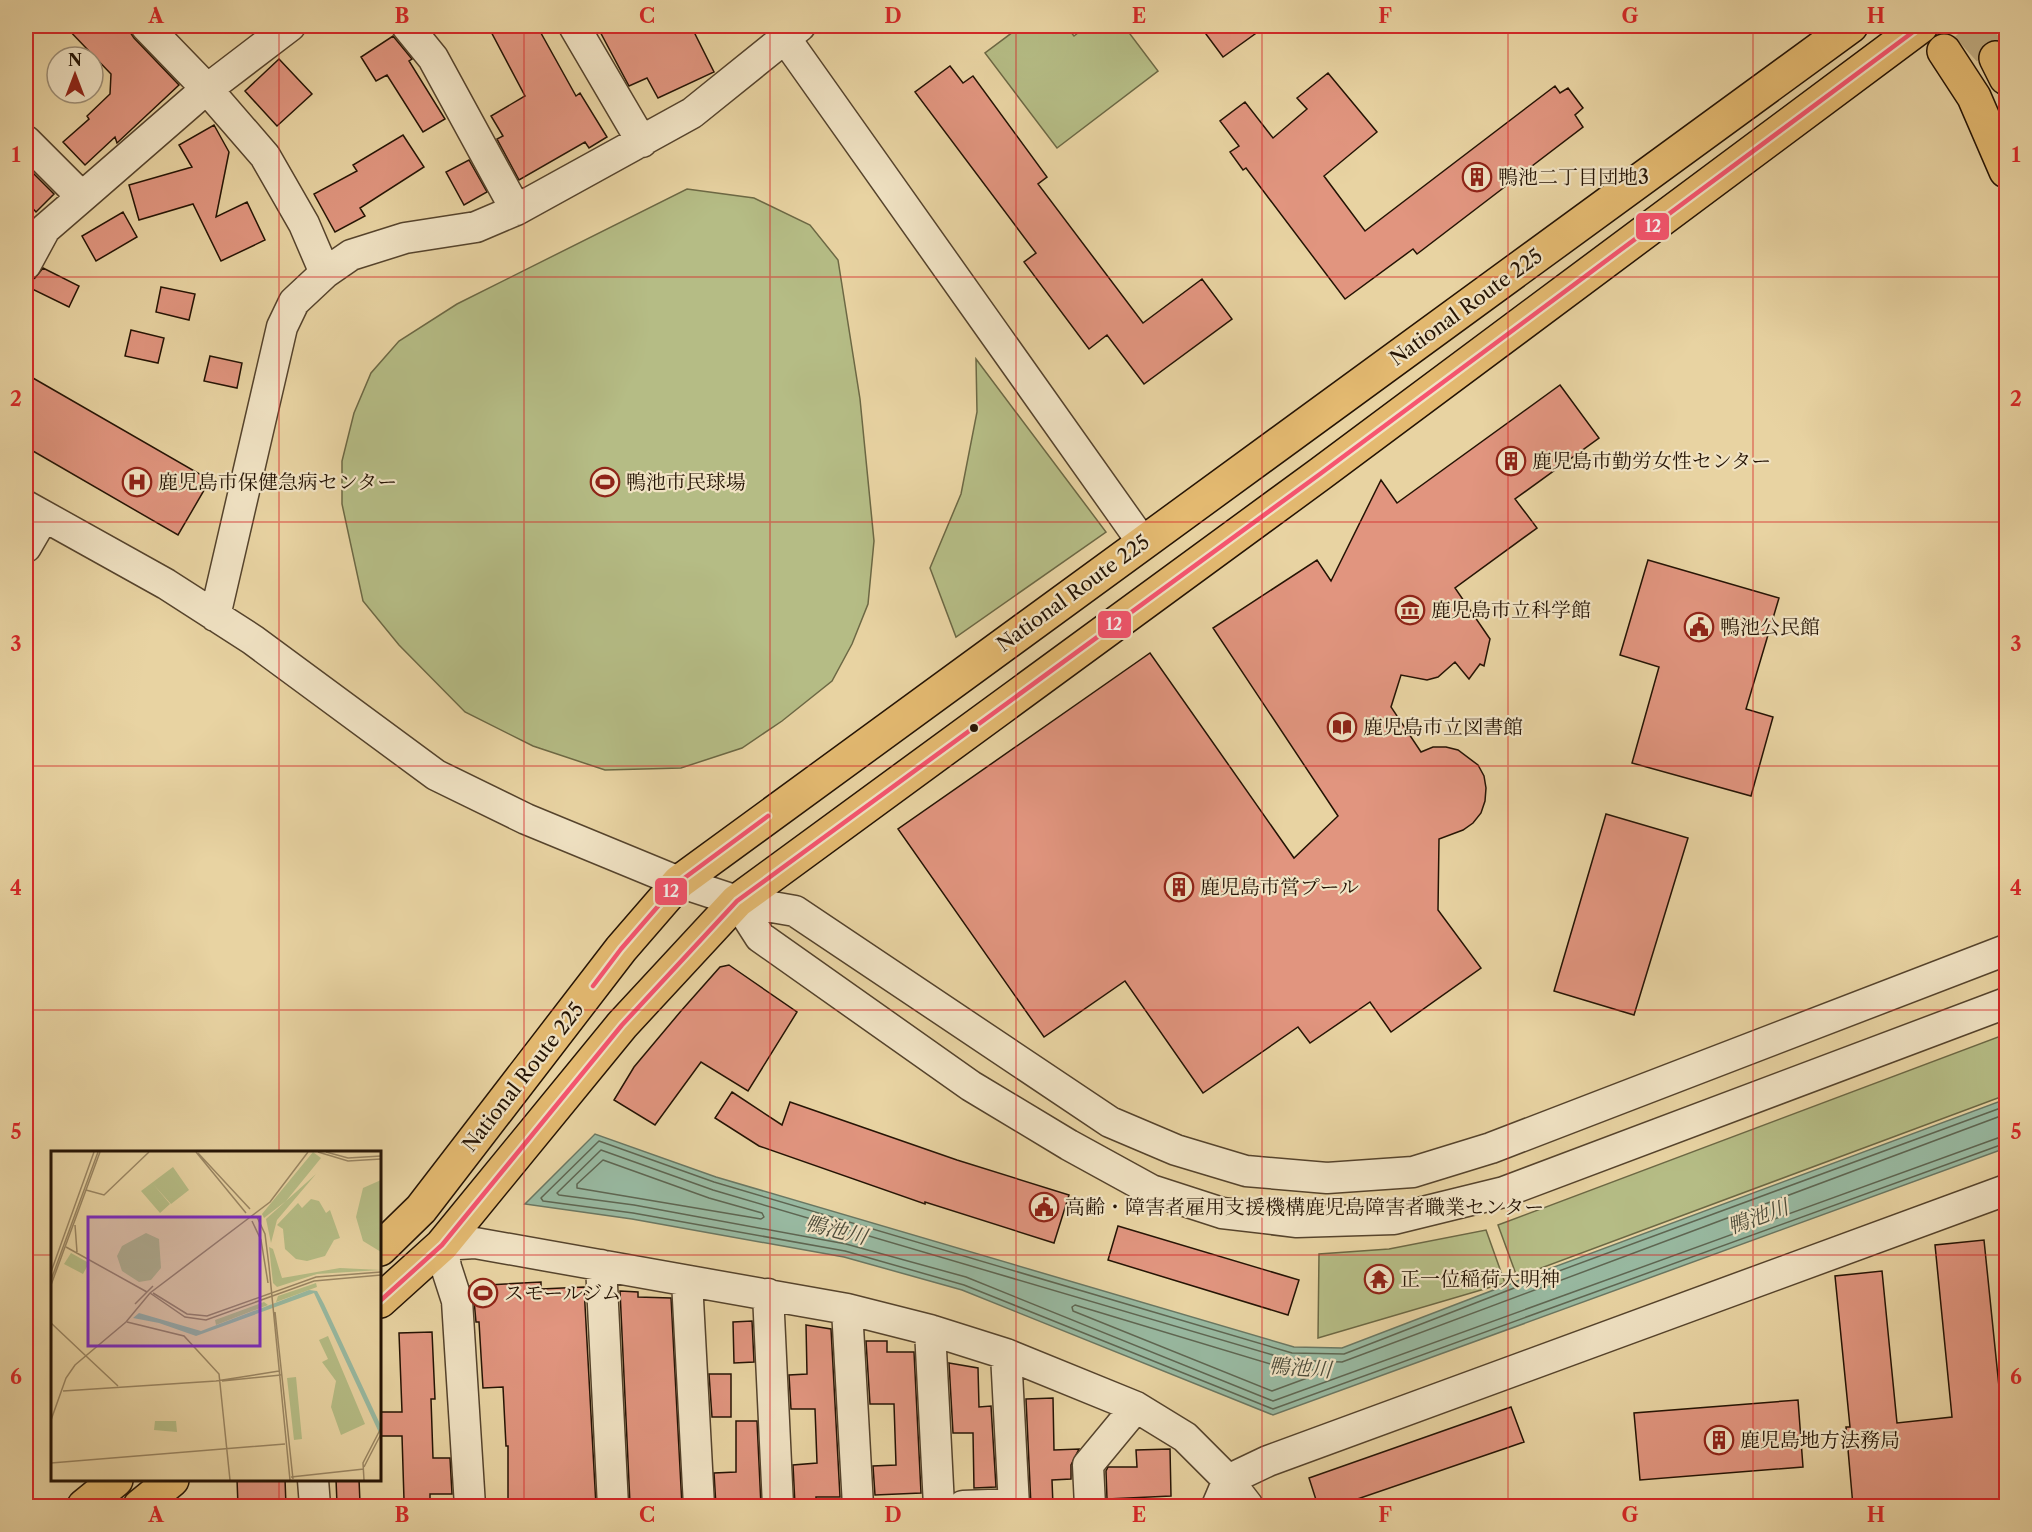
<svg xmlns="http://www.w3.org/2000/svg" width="2032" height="1532" font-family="'Libre Caslon Text','Noto Serif JP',serif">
<rect width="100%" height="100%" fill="#e8d3a2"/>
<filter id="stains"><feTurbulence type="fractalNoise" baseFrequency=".00333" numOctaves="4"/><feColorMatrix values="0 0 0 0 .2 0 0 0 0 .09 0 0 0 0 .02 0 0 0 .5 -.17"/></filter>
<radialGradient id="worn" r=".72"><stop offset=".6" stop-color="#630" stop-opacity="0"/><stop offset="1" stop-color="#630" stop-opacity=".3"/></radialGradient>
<path fill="#b5bc85" stroke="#6c6844" stroke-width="1.5" d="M1021,26H1066L1074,36L1087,26H1124L1158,71L1057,148L985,53Z
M687,189L754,198L810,225L838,260L860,399L874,541L868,604L852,644L832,681L782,721L742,748L681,768L605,770L533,746L465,712L399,645L363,601L342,504V461L354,413L371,373L399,341L457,304Z
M976,359L1106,532L956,637L930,568L961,494L977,412Z
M2006,1034V1095L1517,1277L1498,1225Z
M1486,1230L1505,1283L1318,1338L1319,1254L1389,1249Z"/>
<path fill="#98b9a1" stroke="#6a7762" stroke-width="1.5" d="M2006,1099V1148L1273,1415L962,1290L844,1257L632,1219L525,1204L595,1134L716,1177L1294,1347L1342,1348L1538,1273Z"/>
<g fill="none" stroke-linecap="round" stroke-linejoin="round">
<path stroke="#5e6652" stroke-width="1.5" d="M2006,1106L1540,1278L1344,1354L1292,1353L714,1182L599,1141L541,1198L543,1201L633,1213L845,1251L964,1285L1273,1409L2006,1143
M2006,1114L1342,1362L1290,1360L713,1190L601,1150L557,1193L559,1195L634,1205L846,1244L966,1277L1273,1401L2006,1135
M603,1160L709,1198L762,1213L764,1217L761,1219L577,1188V1184Z
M1075,1305L1287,1369L1315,1370L1318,1374L1272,1391L1073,1311L1072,1307Z"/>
</g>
<path fill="#e1957f" stroke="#241304" stroke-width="1.5" d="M65,26H126L134,38L179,85L117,143L115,137L85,165L63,142L89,119L87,116L110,94L111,74Z
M488,26H537L576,96L580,93L607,137L589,148L585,142L519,180L497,139L503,136L491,116L525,96Z
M597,26H691L714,72L658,98L647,78L629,86Z
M1200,26H1266L1223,57Z
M393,36L412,59L409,61L445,119L423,132L387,75L376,81L361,57Z
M279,59L312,94L277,126L245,91Z
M950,66L963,83L973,76L1047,177L1038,184L1143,323L1202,279L1232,319L1144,384L1107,335L1089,349L1024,262L1036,253L915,92Z
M1328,73L1377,132L1324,176L1365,231L1555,86L1560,93L1568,88L1583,108L1575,115L1583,127L1417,254L1413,249L1345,299L1246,168L1243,170L1230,152L1239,146L1220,121L1245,102L1273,138L1307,109L1297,98Z
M214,125L229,152L216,217L247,202L265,240L221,261L193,204L139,220L129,185L192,167L179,145Z
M403,135L424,167L360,208L365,216L335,232L314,194L357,171L353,165Z
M469,160L487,192L464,205L446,172Z
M26,166L54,194L36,212L26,201Z
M123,212L137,237L96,261L82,236Z
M43,268L79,286L69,307L28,287L32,280L35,278Z
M161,287L195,294L189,320L156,312Z
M131,330L164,338L158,363L125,356Z
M210,356L242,363L237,388L204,381Z
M26,374L210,480L178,535L26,447Z
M1560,385L1599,438L1515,499L1537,528L1455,588L1490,639L1484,666L1480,664L1469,679L1455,662L1438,677L1427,680L1401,675L1391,707L1421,752L1433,747H1446L1458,750L1478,765L1484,776L1486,788L1485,801L1481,813L1473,823L1463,830L1439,839L1438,910L1481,968L1391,1032L1370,1002L1310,1043L1298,1027L1203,1093L1125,981L1044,1037L898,829L1150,653L1294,858L1338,816L1213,628L1317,560L1331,581L1381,480L1397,503Z
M1648,560L1779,598L1746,709L1773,717L1751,796L1632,763L1659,667L1620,655Z
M1606,814L1688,838L1634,1015L1554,991Z
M729,965L797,1012L748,1091L701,1062L655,1125L614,1100L634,1067L681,1011L720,967Z
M732,1092L782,1125L790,1102L957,1160L1069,1195L1054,1243L925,1202V1204L759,1146L715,1118Z
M1118,1226L1299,1280L1288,1315L1108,1260Z
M1984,1240L2007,1465V1506H1853L1846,1427H1850L1835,1276L1882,1271L1897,1423L1952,1417L1935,1245Z
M541,1282V1289L584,1287L596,1506H508V1446H506L503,1387L483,1388L479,1322H476L474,1300L470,1286Z
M620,1291L638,1292V1297L671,1298L682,1506H661V1504H630Z
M752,1321L754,1362L734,1363L733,1322Z
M806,1325L831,1329L840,1497H816V1503L795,1505L793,1465L817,1463L815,1409H791L789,1375L807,1374Z
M432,1332L435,1399H431L433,1458H450L452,1494H430V1499L404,1500L402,1436H380V1412H402L399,1333Z
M866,1341H887V1352H914L921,1493L875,1495L873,1466L896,1465L894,1404H870Z
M949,1363L978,1368L979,1407L991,1406L996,1487L974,1488L973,1433H953Z
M709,1374H731V1417H712Z
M1053,1398L1054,1450L1079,1449L1071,1465V1479L1052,1480L1053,1506H1031L1026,1399Z
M1798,1400L1803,1467L1640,1480L1634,1413Z
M1511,1407L1524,1442L1337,1506H1318L1309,1478Z
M736,1421H757L761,1506H716L714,1473L736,1472Z
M1170,1449L1171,1496L1107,1499L1106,1471L1108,1467H1137L1136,1450Z
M237,1479H285L286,1506H238Z
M336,1479H359L360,1503L337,1504Z"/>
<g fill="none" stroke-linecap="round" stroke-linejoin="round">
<path stroke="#c1ad82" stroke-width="33" stroke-dasharray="33 16" stroke-linecap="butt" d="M1967,26L1996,58"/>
<g stroke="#55432c" stroke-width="33">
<path id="minor" d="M146,26L207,89L265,156L304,224L325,273
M407,26L433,58L516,210
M574,26L642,142
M785,38L1143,543
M26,141L82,197L197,97L290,26
M26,264L45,229L82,197
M26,506L166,584L253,640L436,775L526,819L679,882L737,901L795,911L1110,1122L1176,1150L1246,1171L1327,1178L1413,1172L1491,1148L2006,950
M26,547L44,516
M215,616L282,327L294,302L325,273L351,255L405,238L476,227L516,210L692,113L800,26
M737,901L760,937L971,1086L1069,1145L1151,1190L1222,1213L1297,1222L1394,1219L1504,1192L2006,1003
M601,1265L613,1506
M687,1281L699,1506
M768,1294L778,1506
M847,1309L858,1506
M930,1330L939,1506
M1006,1354L1014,1506
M313,1480L315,1506
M470,1506L457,1301L446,1267L442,1245L475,1243L847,1309L930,1330L1006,1354L1136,1407L1185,1437L1228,1480L1248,1506
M963,1506L1014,1504
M1090,1506L1088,1465L1136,1407
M1217,1506L1228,1480L1268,1461L2006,1190"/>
</g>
<g stroke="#241304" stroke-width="36">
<path id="major" d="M1944,51L1974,97L2006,171
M1996,58L2006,78"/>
</g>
<g stroke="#241304" stroke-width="36">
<path id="highway" d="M380,1249L421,1209L621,949L679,882L1851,26
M380,1301L442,1245L622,1025L737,901L1320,474L1921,26
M84,1506L116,1480
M140,1506L172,1480"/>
</g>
<use href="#minor" stroke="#f0e2c3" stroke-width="30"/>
<use href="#major" stroke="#e4ba71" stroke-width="33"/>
<use href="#highway" stroke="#e4ba71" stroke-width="33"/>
<g stroke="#f0e2c3" stroke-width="9">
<path id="bus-1" d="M593,986L621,949L679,882L768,816
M380,1301L442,1245L622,1025L737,901L1320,474L1921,26"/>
</g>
<use href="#bus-1" stroke="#f7546f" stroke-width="4.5"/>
</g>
<path fill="none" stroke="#d62828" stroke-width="1.5" stroke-opacity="0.55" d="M279,26V1152M524,26V1506M770,26V1506M1016,26V1506M1262,26V1506M1508,26V1506M1753,26V1506M26,277H2006M26,522H2006M26,766H2006M26,1010H2006M26,1255H52M380,1255H2006M279,1480V1506"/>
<defs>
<g id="building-ring" transform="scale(1.5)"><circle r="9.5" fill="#f0e2c3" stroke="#8f2418" stroke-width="1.5"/><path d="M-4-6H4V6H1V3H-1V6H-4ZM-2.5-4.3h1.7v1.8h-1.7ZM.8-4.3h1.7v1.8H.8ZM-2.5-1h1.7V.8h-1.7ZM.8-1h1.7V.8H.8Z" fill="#8f2418"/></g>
<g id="hospital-ring" transform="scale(1.5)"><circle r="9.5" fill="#f0e2c3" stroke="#8f2418" stroke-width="1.5"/><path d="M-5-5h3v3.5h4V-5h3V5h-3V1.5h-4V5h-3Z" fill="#8f2418"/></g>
<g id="stadium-ring" transform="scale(1.5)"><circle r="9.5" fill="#f0e2c3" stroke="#8f2418" stroke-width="1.5"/><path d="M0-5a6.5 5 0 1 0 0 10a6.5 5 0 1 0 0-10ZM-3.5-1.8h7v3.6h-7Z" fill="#8f2418"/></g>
<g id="museum-ring" transform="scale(1.5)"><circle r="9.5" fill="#f0e2c3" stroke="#8f2418" stroke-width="1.5"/><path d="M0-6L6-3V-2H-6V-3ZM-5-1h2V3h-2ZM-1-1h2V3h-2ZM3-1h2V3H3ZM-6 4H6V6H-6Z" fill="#8f2418"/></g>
<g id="civic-ring" transform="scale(1.5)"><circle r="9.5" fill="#f0e2c3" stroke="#8f2418" stroke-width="1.5"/><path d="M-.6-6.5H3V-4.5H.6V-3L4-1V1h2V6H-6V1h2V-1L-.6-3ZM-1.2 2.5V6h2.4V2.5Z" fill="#8f2418"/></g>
<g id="library-ring" transform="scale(1.5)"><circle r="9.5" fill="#f0e2c3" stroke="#8f2418" stroke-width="1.5"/><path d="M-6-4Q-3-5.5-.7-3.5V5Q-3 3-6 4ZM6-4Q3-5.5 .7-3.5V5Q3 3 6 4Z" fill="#8f2418"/></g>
<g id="temple-ring" transform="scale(1.5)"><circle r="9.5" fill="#f0e2c3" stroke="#8f2418" stroke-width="1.5"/><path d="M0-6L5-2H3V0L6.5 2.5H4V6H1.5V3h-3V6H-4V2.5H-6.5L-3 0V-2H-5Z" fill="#8f2418"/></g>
</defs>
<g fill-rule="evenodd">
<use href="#building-ring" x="1477" y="177"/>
<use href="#building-ring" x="1511" y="461"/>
<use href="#hospital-ring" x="137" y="482"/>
<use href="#stadium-ring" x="605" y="482"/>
<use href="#museum-ring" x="1410" y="610"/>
<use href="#civic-ring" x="1699" y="627"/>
<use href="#library-ring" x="1342" y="727"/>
<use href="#building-ring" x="1179" y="887"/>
<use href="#civic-ring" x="1044" y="1207"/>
<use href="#temple-ring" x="1379" y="1279"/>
<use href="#stadium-ring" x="483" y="1293"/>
<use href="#building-ring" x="1719" y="1440"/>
</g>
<circle fill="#241304" stroke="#f0e2c3" stroke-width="2" cx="974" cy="728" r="5"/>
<g text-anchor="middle" stroke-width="4.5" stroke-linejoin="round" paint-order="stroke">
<g font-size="20" fill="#241304" stroke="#f0e2c3" text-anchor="start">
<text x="1498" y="184">鴨池二丁目団地3</text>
<text x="1532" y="468">鹿児島市勤労女性センター</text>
<text x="158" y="489">鹿児島市保健急病センター</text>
<text x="626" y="489">鴨池市民球場</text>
<text x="1431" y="617">鹿児島市立科学館</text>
<text x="1720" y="634">鴨池公民館</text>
<text x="1363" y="734">鹿児島市立図書館</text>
<text x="1200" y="894">鹿児島市営プール</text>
<text x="1065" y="1214">高齢・障害者雇用支援機構鹿児島障害者職業センター</text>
<text x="1400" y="1286">正一位稲荷大明神</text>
<text x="504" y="1300">スモールジム</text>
<text x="1740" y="1447">鹿児島地方法務局</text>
</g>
<g font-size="20" fill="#241304" stroke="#f0e2c3">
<text transform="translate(1466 307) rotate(-36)" y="7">National Route 225</text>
<text transform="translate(1073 593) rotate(-36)" y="7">National Route 225</text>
<text transform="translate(523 1077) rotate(-52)" y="7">National Route 225</text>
</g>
<g font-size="21" font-style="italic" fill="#4d4d3b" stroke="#f0e2c3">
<text transform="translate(1758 1217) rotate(-20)" y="7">鴨池川</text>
<text transform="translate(836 1230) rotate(14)" y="7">鴨池川</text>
<text transform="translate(1300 1368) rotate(4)" y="7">鴨池川</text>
</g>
</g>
<g transform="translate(51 1151)">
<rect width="330" height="330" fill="#e8d3a2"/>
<path d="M262,1L270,7L235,50L213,67L211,63ZM122,16L138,39L120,53L102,33L119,53L109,62L90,40ZM265,23L226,69L220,92L215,68ZM330,29V101L312,90L305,66L312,37ZM260,48L268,50L275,62L279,59L289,87L283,89L274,105L256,110L245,108L234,98L232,78L226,74L247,52L251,57ZM95,82L108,88L110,117L100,129L88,131L71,120L66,105L71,95ZM218,96L222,98L231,127L289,117L330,119L266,123L226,136L222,132ZM20,102L38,112L32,123L13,113ZM265,132L266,136L225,151L227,145ZM213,151L217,154L165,174L164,169ZM277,185L314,273L290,284L280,256L285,230L271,211L277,208L268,189ZM245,226L251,288L243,289L236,227ZM125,270L126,281L103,279L104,270Z" fill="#b5bc85"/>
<path d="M258,139L266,140L273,153L330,275V286L263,142L145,185L108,172L82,167L88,162L150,180Z" fill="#98b9a1"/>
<path fill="none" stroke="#9a8663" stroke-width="1.5" d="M145,1L195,62M267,1L297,10L330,8M275,1L297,7L330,5M147,2L199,58M35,39L53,44L98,1M206,66L214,83L218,115L239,329M201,70L210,89L217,132M24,74L26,101M15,96L96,141M0,121L43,1M0,129L47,1M0,134L49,1M99,142L134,166L155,169L263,130L330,124M102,142L136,163L156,165L265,126L330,121M84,153L102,135M224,161L242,328M76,171L133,185L168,223L179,329M0,172L35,205M35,205L67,235M171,230L230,224M12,240L165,230L228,220M0,269L15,227L24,214L75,171L99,142L219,51L257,1M0,312L234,293M313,316L330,283M240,326L313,318M313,329L312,312L330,277"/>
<path fill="#7b2cbf" fill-opacity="0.15" stroke="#7b2cbf" stroke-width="3" d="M37,66H209V195H37Z"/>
<rect width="330" height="330" fill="none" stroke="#241304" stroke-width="3"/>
</g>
<g stroke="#f0e2c3" stroke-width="2">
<rect x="1635" y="212" width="35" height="29" rx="6" fill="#f7546f"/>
<rect x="1097" y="610" width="35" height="29" rx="6" fill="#f7546f"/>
<rect x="654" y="877" width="34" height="29" rx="6" fill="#f7546f"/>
</g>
<g font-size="16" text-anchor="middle" font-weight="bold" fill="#fff">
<text x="1653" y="232">12</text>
<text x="1114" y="630">12</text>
<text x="671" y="897">12</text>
</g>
<rect width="2032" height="1532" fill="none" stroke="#e8d3a2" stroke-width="66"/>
<g transform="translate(75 75)"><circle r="28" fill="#f0e2c3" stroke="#9e8f77" stroke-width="1.5"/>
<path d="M0-4.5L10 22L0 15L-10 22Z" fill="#8f2418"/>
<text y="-9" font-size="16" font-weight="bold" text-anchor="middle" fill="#241304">N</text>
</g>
<rect x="33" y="33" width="1966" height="1466" fill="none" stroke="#d62828" stroke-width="2"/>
<g font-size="20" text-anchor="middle" font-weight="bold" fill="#d62828">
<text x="156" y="23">A</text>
<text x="402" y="23">B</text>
<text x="647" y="23">C</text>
<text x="893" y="23">D</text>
<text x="1139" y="23">E</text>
<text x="1385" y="23">F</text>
<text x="1630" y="23">G</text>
<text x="1876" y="23">H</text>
<text x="16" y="162">1</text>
<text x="2016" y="162">1</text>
<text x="16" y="406">2</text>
<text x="2016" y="406">2</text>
<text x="16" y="651">3</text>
<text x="2016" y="651">3</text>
<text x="16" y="895">4</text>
<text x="2016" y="895">4</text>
<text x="16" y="1139">5</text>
<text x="2016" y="1139">5</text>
<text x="16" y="1384">6</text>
<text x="2016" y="1384">6</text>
<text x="156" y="1522">A</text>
<text x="402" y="1522">B</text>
<text x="647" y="1522">C</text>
<text x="893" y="1522">D</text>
<text x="1139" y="1522">E</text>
<text x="1385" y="1522">F</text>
<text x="1630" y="1522">G</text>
<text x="1876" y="1522">H</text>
</g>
<rect width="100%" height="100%" filter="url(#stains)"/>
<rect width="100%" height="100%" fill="url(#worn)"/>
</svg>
